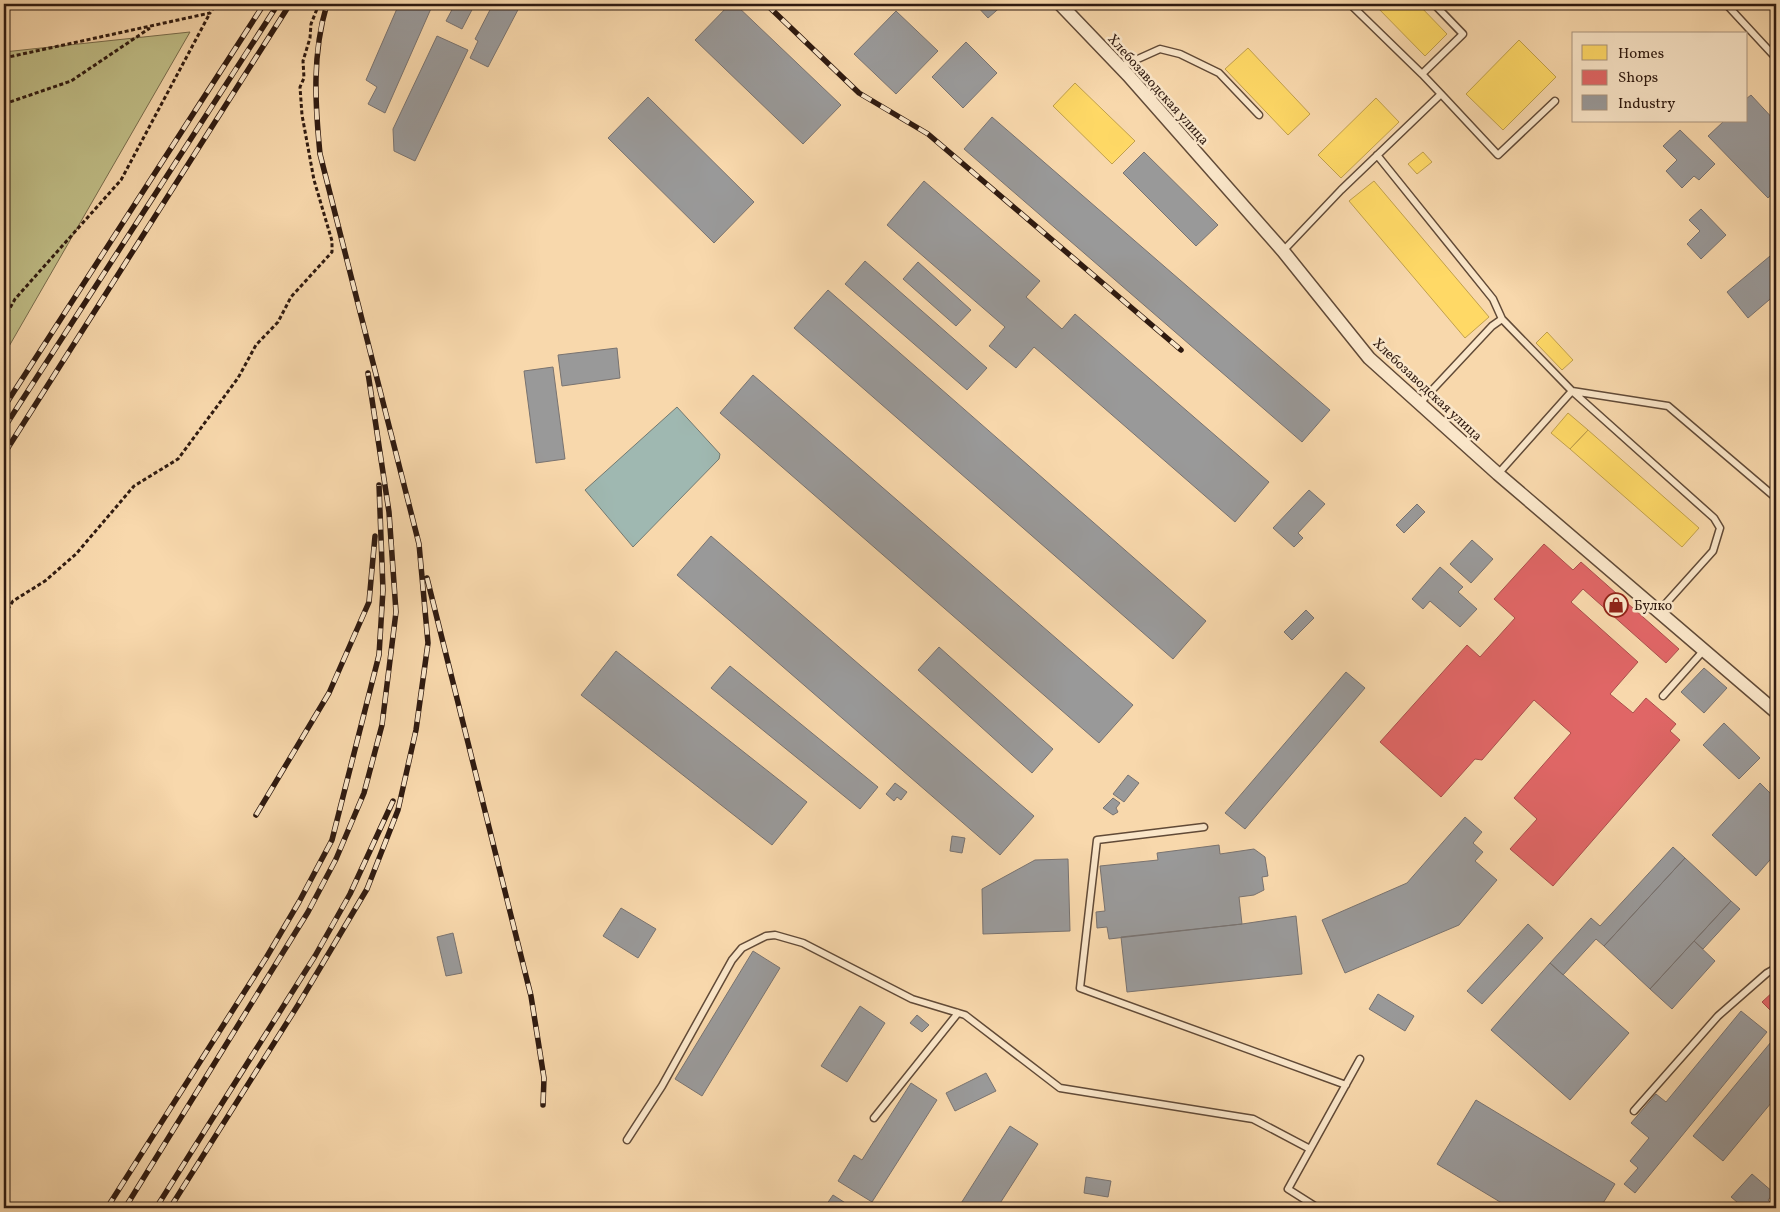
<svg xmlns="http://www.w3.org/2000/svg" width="1780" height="1212" font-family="Vollkorn,serif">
<rect width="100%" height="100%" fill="#f8d8ac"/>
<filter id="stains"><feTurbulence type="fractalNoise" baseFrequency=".004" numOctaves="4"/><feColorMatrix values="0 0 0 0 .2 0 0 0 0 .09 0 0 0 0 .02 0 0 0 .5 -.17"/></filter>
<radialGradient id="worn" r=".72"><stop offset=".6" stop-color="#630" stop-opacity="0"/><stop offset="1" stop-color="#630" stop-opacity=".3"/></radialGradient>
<path fill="#c0be87" stroke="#786c4c" d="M190,32L4,355V52Z"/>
<path fill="#9fb8b1" stroke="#727971" d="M677,407L720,454L719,459L633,547L585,490Z"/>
<path fill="#ffd966" stroke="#c1a04c" d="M1374,4H1418L1447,34L1425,56Z
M1519,40L1556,77L1503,130L1466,94Z
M1248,48L1310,114L1288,135L1225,69Z
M1075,83L1135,141L1112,164L1053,106Z
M1376,98L1399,122L1341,178L1318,155Z
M1423,152L1432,162L1417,174L1408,164Z
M1374,181L1489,317L1465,338L1349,201Z
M1547,332L1573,360L1562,370L1536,343Z
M1568,413L1588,430L1570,449L1551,433Z
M1588,430L1699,528L1682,547L1570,449Z"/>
<path fill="#e06666" stroke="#ab4f4c" d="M1544,544L1573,570L1581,562L1679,649L1666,663L1583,589L1571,602L1638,662L1610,694L1633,713L1646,698L1676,724L1670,731L1680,740L1553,886L1510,849L1537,819L1514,798L1571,733L1534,700L1482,760L1475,759L1441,797L1380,742L1467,645L1480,657L1515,618L1494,599Z
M1776,989V1016L1762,1002Z"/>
<path fill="#999" stroke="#797370" d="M399,4H433L385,113L368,104L377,87L366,80Z
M455,4H475L462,29L446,21Z
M493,4H521L488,67L470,58L478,41L475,39Z
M730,4H735L841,105L803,144L695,40Z
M975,4H1004L988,18Z
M1767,4H1776V14Z
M896,11L938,51L896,94L854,54Z
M437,36L468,50L415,161L394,151L393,129Z
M966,42L997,73L963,108L932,77Z
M1751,95L1776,122V189L1768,198L1708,136L1724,121H1746V99Z
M648,97L754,202L714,243L608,138Z
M992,117L1330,410L1302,442L964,149Z
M1680,130L1715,164L1699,180L1694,176L1682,188L1666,171L1677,160L1663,146Z
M1144,152L1218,225L1196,246L1123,173Z
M924,181L1040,281L1026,297L1062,329L1075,314L1269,482L1235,522L1034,347L1016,368L989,346L1005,327L887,225Z
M1701,209L1726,235L1701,259L1687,244L1700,231L1689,220Z
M1776,251V294L1748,318L1727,292Z
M865,261L987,368L967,390L845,284Z
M918,262L971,310L956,326L903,279Z
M828,290L1206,621L1173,659L794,328Z
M617,348L620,378L562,386L558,355Z
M553,367L565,459L536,463L524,371Z
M753,375L1133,705L1099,743L720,413Z
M1309,490L1325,504L1298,533L1303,538L1294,547L1273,528Z
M1417,504L1425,512L1404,533L1396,525Z
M711,536L1034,816L1000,855L677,575Z
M1472,540L1493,559L1471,583L1450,564Z
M1440,567L1463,587L1458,592L1477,609L1460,627L1430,601L1423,609L1412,599Z
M1306,610L1314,618L1292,640L1284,632Z
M939,647L1053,749L1032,773L918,670Z
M616,651L807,802L772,845L581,695Z
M730,666L878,787L860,809L711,688Z
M1704,668L1727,688L1704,713L1681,692Z
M1346,672L1365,688L1245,829L1225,813Z
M1724,723L1760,758L1739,779L1703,745Z
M1128,775L1139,783L1124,802L1113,794Z
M895,783L907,792L901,800L897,797L894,801L886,794Z
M1760,783L1776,799V831L1773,835L1776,838V853L1756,876L1712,835Z
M1113,798L1120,803L1116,808L1118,812L1113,815L1103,808Z
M1465,817L1482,832L1473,843L1483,852L1475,861L1497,880L1459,925L1345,973L1322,920L1407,883Z
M952,836L965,838L962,853L950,851Z
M1219,845L1220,854L1254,849L1265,857L1268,876L1262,877L1264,890L1254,895L1239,897L1242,924L1109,939L1107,927L1097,928L1096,912L1105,911L1100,866L1158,860L1157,853Z
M1673,847L1685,858L1604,946L1596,939L1563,975L1550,963L1591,918L1600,926Z
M1685,858L1731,901L1650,989L1604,946Z
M1068,859L1070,931L983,934L982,889L1035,860Z
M1731,901L1740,909L1703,949L1694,941Z
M621,908L656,929L638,958L603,936Z
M1296,916L1302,974L1127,992L1121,937L1242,924Z
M1528,924L1543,938L1482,1004L1467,991Z
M453,933L462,973L446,976L437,937Z
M1694,941L1715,961L1672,1009L1650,989Z
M753,951L780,968L702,1096L675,1079Z
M1550,963L1629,1033L1570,1100L1491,1030Z
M1378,994L1414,1016L1405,1031L1369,1009Z
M860,1006L885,1023L847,1082L821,1066Z
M1741,1011L1767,1032L1635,1193L1624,1184L1638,1168L1630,1161L1649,1138L1631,1123L1656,1094L1666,1102Z
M917,1015L929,1025L922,1032L910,1023Z
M1771,1042L1776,1047V1097L1723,1161L1693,1136Z
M986,1073L996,1091L955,1111L946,1093Z
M911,1083L937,1100L872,1202L838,1181L854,1155L862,1160Z
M1476,1100L1615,1184L1600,1208H1510L1437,1164Z
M1010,1126L1038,1144L997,1208H958Z
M1752,1174L1774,1193L1768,1200L1776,1208H1744L1731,1197Z
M1086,1177L1111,1181L1108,1197L1084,1193Z
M833,1195L847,1204L845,1208H824Z"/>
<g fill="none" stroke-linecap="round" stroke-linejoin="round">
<g stroke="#614a37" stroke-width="9">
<path id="lane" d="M1350,4L1422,74
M1726,4L1776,58
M1120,67L1160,49L1180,54L1219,73L1259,115
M1441,94L1498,155L1555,101
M1377,155L1493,299L1502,319L1572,391L1714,518L1720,528L1713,551L1659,611
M1283,251L1341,190L1441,94L1422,74L1463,34L1434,4
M1420,403L1492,326L1502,319
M1498,474L1572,391L1668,406L1776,498
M1663,696L1704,650
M1204,827L1097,840L1080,988L1346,1085
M1634,1111L1718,1016L1767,973L1776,968
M874,1118L958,1013
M627,1140L662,1086L732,960L742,948L766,936L775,935L803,943L912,999L965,1015L1060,1088L1253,1119L1310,1149
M1318,1208L1288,1189L1360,1059"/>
</g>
<g stroke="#614a37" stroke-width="15">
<path id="street" d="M1060,4L1128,75L1283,251L1369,358L1498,474L1776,712"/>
</g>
<path stroke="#2f1a10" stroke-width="3" stroke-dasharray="4 2.5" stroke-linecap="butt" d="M4,58L210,13L216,4
M4,104L71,81L150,28
M4,319L15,299L121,180L210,13
M4,615L13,601L45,581L76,554L134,486L178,459L238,378L256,345L278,322L291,297L332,252V241L314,180L302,115L300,87L304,78L303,61L310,38L311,24L319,4"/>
<use href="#lane" stroke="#fae6c9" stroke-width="6"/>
<use href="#street" stroke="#fae6c9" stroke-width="12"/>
<g stroke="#2f1a10" stroke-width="5.5">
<path id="rail" d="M766,4L859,93L928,134L1181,350
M4,407L264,4
M4,428L278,4
M4,454L290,4
M427,578L531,996L544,1078L543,1105
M256,815L329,693L369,602L375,536
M107,1208L266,958L299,902L332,840L379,655L383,590L379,485
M125,1208L308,912L336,859L364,793L382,725L396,612L389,512L368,373
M156,1208L315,956L350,894L393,801
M170,1208L298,1005L367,889L398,810L416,730L428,643L419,544L320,154C315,103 312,54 327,4"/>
</g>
<use href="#rail" stroke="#fae6c9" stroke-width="4" stroke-dasharray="11" stroke-linecap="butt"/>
</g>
<defs>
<g id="shop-ring" transform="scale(1.25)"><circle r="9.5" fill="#fae6c9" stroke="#8f2418" stroke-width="1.5"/><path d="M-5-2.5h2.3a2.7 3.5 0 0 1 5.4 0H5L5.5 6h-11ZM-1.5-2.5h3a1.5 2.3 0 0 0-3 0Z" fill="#8f2418"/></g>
</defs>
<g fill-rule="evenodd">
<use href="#shop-ring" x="1616" y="605"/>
</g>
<g text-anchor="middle" stroke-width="5" stroke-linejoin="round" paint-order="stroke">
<g font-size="14" fill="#2f1a10" stroke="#fae6c9">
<text transform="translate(1159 89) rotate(48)" y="5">Хлебозаводская улица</text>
<text transform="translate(1428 389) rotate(43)" y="5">Хлебозаводская улица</text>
</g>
<g font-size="14" fill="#2f1a10" stroke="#fae6c9" text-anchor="start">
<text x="1634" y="610">Булко</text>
</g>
</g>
<rect width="1780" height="1212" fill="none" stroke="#f8d8ac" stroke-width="20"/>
<rect x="5" y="5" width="1770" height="1202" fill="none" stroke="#2f1a10" stroke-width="2.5"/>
<rect x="10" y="10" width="1760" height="1192" fill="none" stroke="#2f1a10"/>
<rect x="1572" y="32" width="175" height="90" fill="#fae6c9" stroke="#a9947f"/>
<rect x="1582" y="45" width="25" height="15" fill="#ffd966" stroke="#a9947f"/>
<text x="1618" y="58" font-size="15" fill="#2f1a10">Homes</text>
<rect x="1582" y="70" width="25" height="15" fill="#e06666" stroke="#a9947f"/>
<text x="1618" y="82" font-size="15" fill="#2f1a10">Shops</text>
<rect x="1582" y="95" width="25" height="15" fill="#999999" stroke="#a9947f"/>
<text x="1618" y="108" font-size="15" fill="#2f1a10">Industry</text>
<rect width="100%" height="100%" filter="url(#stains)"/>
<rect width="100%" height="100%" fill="url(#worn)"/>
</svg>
